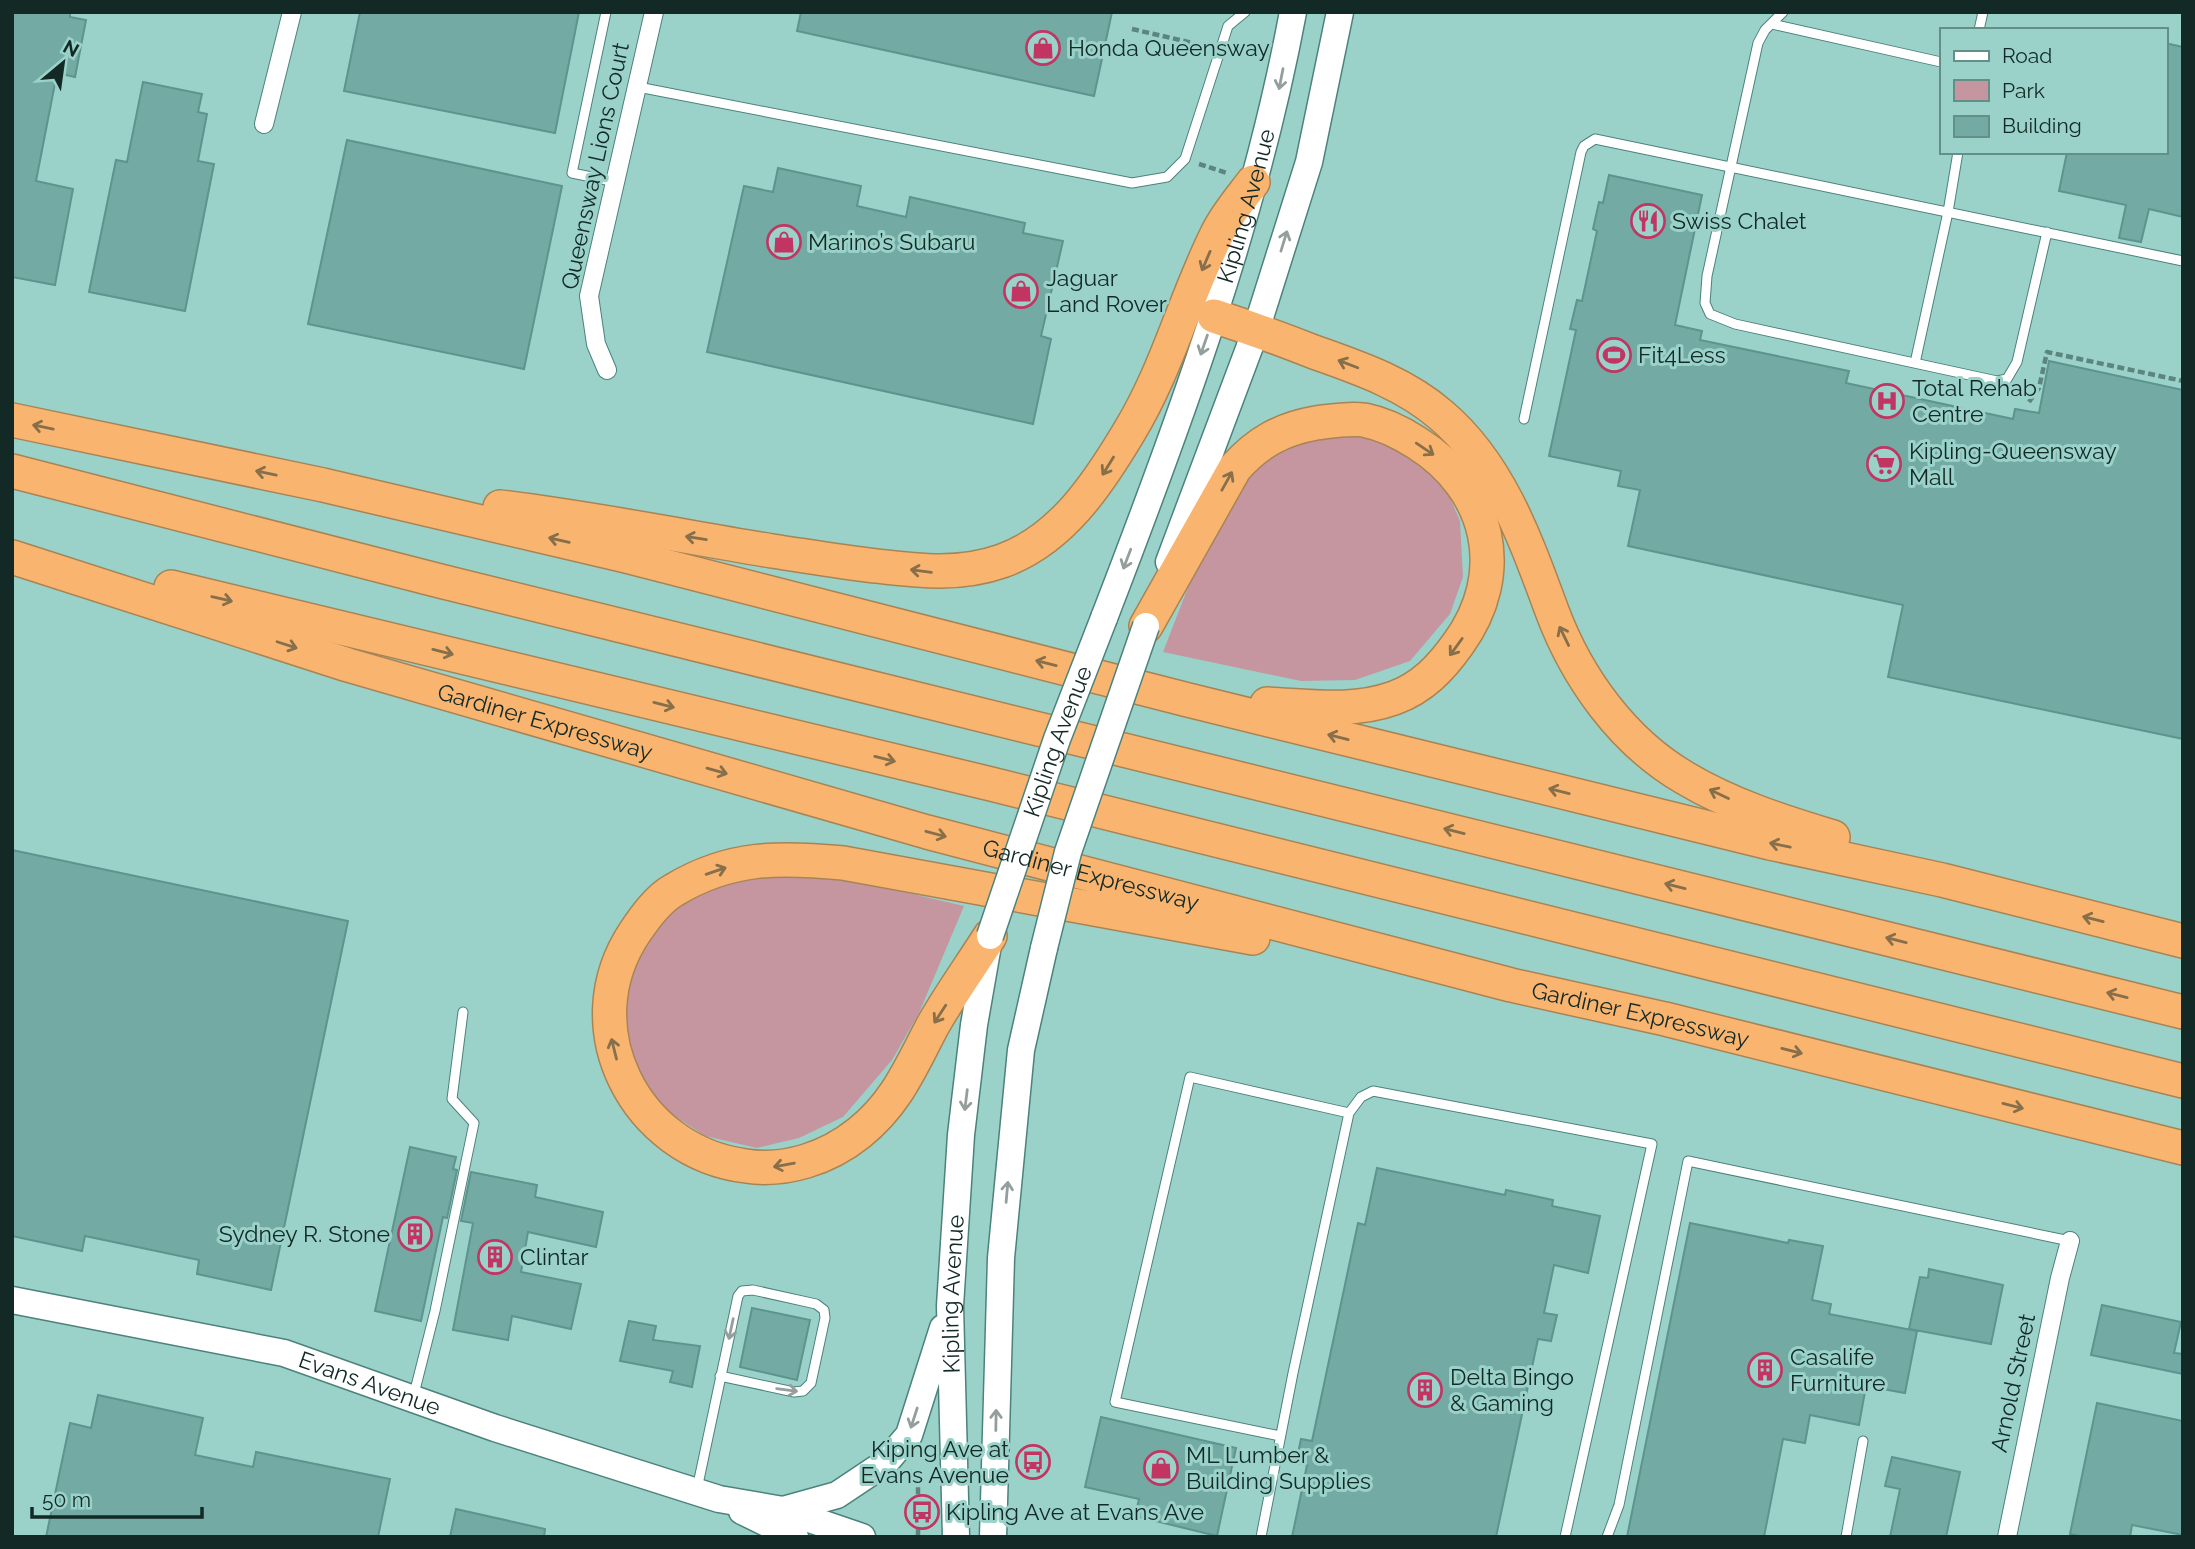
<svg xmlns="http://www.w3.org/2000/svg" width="2195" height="1549" font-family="Raleway,sans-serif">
<rect width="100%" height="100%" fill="#9ad2ca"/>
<path fill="#c5969f" d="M1345,432L1370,438L1401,449L1442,479L1460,521L1463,577L1450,614L1410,661L1355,680L1301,681L1163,652L1194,572L1256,464L1302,436Z
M774,871L826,874L964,906L919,1013L892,1060L843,1117L799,1138L757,1148L705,1136L667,1111L638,1078L622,1035L623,983L637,946L676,904L716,884Z"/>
<path fill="#73aaa3" stroke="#5d948d" stroke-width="2" d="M12,12H70V17L86,20L75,77L57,73L36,181L73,189L55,285L12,277Z
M360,12H579L555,133L344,91Z
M801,12H1112L1094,96L797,31Z
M2165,43L2183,47V217L2149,209L2141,242L2119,238L2126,205L2059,191L2067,152H2165Z
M143,82L202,94L198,112L207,114L198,161L214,164L185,311L89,292L116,160L127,162Z
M347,140L562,186L524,369L308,324Z
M778,168L861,186L857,206L906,217L910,197L1025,223L1023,233L1063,241L1041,336L1051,339L1033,424L707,352L744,186L773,192Z
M1609,175L1702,195L1675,325L1702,331L1700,340L1849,371L1846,383L2013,419L2015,409L2039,413L2049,361L2183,390V739L1888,677L1903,605L1628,546L1640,490L1618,486L1621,471L1549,456L1576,330L1570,329L1577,300L1582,301L1597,231L1593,229L1599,202L1603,203Z
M12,850L348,921L271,1290L197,1274L199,1260L85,1236L82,1251L12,1236Z
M410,1147L456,1157L453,1169L457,1170L447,1218L443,1217L421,1321L375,1311Z
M1377,1168L1505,1195L1506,1190L1553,1200L1552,1206L1600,1216L1588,1273L1554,1265L1544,1313L1557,1315L1551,1341L1538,1339L1496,1537H1292L1307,1465L1296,1463L1301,1439L1312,1441L1358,1223L1365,1225Z
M471,1172L537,1185L535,1197L603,1212L596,1247L528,1232L521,1272L581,1284L571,1329L512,1316L508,1340L453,1330L473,1223L461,1221Z
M1690,1223L1788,1243L1789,1240L1823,1246L1812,1300L1831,1304L1829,1314L1917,1331L1905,1393L1866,1386L1859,1425L1810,1415L1805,1443L1783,1439L1764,1537H1627Z
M1929,1269L2003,1285L1991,1344L1909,1329L1920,1277L1928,1278Z
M2102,1305L2181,1322L2174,1353L2183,1354V1374L2091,1355Z
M752,1308L810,1320L797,1380L740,1367Z
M629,1321L656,1326L653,1340L700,1346L692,1387L670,1382L673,1371L620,1361Z
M98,1395L203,1418L195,1455L253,1467L256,1452L390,1479L378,1537H46L70,1423L91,1428Z
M2097,1403L2183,1421V1535L2132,1525L2130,1537H2084L2070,1534Z
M1101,1417L1236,1448L1217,1536L1135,1516L1139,1499L1085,1487Z
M1892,1457L1960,1472L1946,1537H1890L1900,1489L1885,1486Z
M456,1509L545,1529L544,1537H450Z"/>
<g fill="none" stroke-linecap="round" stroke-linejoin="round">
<g stroke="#4c827c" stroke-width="11">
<path id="lane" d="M606,12L572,173L616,182
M1783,12L1765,30L1758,43L1707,276L1705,303L1710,314L1735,324L1997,381L2007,379L2017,362L2047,232
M1772,24L1941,62
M1979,30L1983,12
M638,87L1132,183L1167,177L1185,159L1228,26L1245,12
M1915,363L1948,212L1958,152
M1524,419L1581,152L1584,146L1595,139L2183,261
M413,1398L435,1311L474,1123L452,1099L463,1012
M1280,1436L1115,1402L1190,1077L1349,1113
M697,1489L738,1296L742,1291L753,1290L816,1304L824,1310L825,1318L811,1383L803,1391L794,1392L720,1376
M1261,1537L1293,1373L1349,1113L1361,1097L1373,1091L1652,1144L1565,1537
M1607,1537L1619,1505L1688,1161L2070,1241
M1846,1537L1863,1441"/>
</g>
<g stroke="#4c827c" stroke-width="20">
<path id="street" d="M264,124L292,12
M607,370L596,344L589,296L654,12
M2007,1537L2060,1278L2070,1241"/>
</g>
<g stroke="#4c827c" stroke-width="29">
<g id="secondary">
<path d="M1169,562L1256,330L1309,162L1340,12"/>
<path id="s1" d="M1104,618C1180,421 1254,221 1293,12"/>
<path id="s2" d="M12,1300L284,1353L495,1428L719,1499L783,1510L862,1537"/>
<path d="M783,1510L837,1495L885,1463L909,1435L943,1328"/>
<path d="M742,1511L795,1537"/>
<path id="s3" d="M956,1537L950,1306L961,1135L974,1025L988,945"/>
<path d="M993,1537L1001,1258L1021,1050L1044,948"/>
</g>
</g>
<g stroke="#a88455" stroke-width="36">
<g id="highway">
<path d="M1214,316C1248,327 1281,339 1314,352C1359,368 1404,383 1441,415C1500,465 1526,541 1552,611C1577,678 1623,742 1685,778C1730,805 1783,822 1833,837"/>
<path d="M12,420L323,485L626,556L1188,700L1770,843L1942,880L2183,941"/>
<path d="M12,471L440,581L2183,1012"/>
<path d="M500,507C591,518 681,536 772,551C806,556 841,562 876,566C919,571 960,576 1002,561C1061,540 1098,484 1129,432C1167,370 1185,298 1217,234C1226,215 1241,198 1253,182"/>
<path id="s4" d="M12,557L348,665L927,832L1511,985L1665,1019L2183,1148"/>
<path d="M171,587L991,784L2183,1081"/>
<path d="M1146,626L1235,468C1258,442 1282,429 1316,423C1332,421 1348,418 1364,420C1384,424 1400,432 1417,443C1490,489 1510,573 1458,644C1441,668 1422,688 1394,698C1353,713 1310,706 1267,704"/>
<path d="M990,936C971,966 950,995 933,1025C911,1066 897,1103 859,1133C828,1158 786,1172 746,1166C635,1152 571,1027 635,932C645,917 658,899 674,890C730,856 780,857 843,863L1253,938"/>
</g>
</g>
<path stroke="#5c857f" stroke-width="4.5" stroke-dasharray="7 3.5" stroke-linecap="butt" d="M1132,29L1206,46
M1199,164L1227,173
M2029,402L2039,388L2047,352L2183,381
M909,1471L918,1477V1535"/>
<use href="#lane" stroke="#fff" stroke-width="9"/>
<use href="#street" stroke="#fff" stroke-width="18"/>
<use href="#secondary" stroke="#fff" stroke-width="26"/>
<use href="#highway" stroke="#f9b56f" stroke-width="33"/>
<g stroke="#4c827c" stroke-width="29" stroke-linecap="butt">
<g id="secondary-bridge">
<path id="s5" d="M990,936L1057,739L1104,618"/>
<path d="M1044,948L1068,852L1146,626"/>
</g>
</g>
<use href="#secondary-bridge" stroke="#fff" stroke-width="26"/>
</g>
<defs><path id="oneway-shaft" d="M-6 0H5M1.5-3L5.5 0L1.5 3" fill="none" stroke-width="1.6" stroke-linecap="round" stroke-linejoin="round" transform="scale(1.75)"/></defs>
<g stroke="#949f9d">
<use href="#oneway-shaft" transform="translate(1281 79) rotate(101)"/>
<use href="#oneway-shaft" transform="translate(1284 241) rotate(-73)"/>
<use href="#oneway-shaft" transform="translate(1204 345) rotate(109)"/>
<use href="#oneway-shaft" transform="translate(1127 559) rotate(111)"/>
<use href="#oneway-shaft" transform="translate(966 1100) rotate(97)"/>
<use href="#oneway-shaft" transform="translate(1007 1192) rotate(-85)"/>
<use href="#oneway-shaft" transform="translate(731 1329) rotate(102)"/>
<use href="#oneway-shaft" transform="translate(787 1390) rotate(8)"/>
<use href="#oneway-shaft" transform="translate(914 1418) rotate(108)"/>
<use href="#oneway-shaft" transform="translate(996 1420) rotate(-89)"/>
</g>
<g stroke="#866f4a">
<use href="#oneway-shaft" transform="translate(1206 261) rotate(113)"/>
<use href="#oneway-shaft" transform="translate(1348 364) rotate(-159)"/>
<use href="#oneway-shaft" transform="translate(43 427) rotate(-168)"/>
<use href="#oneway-shaft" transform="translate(1425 449) rotate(34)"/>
<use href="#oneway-shaft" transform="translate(1108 466) rotate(122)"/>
<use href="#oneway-shaft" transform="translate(266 473) rotate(-168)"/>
<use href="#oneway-shaft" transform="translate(1227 481) rotate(-61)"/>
<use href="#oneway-shaft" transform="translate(696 538) rotate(-171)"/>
<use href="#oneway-shaft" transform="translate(559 540) rotate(-167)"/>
<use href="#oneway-shaft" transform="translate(921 571) rotate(-173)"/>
<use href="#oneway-shaft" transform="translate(222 599) rotate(13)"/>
<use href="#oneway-shaft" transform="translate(1564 636) rotate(-116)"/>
<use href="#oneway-shaft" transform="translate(287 645) rotate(18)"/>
<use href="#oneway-shaft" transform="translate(1456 647) rotate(126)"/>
<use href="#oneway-shaft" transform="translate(443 652) rotate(14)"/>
<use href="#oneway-shaft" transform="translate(1046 663) rotate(-166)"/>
<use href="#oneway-shaft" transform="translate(664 705) rotate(14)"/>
<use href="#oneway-shaft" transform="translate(1338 737) rotate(-166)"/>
<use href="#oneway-shaft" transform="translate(885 759) rotate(14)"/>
<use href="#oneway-shaft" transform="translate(717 771) rotate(16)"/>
<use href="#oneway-shaft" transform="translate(1559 791) rotate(-166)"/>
<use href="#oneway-shaft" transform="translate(1719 794) rotate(-155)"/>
<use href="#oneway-shaft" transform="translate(1454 831) rotate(-166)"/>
<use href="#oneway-shaft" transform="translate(936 834) rotate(15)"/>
<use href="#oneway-shaft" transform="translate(1780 845) rotate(-168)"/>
<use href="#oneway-shaft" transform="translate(716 871) rotate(-19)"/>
<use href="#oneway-shaft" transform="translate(1675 886) rotate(-166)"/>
<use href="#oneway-shaft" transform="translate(2093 919) rotate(-166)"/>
<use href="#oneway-shaft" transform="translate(1896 940) rotate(-166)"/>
<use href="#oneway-shaft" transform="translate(2117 995) rotate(-166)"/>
<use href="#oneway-shaft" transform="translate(940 1014) rotate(123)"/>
<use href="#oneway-shaft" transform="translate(614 1049) rotate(-104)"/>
<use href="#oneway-shaft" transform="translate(1792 1051) rotate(14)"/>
<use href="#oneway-shaft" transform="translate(2013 1106) rotate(14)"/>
<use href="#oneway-shaft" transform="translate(784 1165) rotate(170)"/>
</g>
<defs>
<g id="shop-ring" transform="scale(1.75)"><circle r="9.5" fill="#9ad2ca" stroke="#c23462" stroke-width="1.5"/><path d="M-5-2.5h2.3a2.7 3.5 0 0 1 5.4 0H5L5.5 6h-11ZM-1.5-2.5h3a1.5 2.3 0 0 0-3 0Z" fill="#c23462"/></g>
<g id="restaurant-ring" transform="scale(1.75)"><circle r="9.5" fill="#9ad2ca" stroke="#c23462" stroke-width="1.5"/><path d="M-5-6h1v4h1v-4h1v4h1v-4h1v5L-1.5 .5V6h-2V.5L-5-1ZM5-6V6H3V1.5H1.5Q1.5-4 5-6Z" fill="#c23462"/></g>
<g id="stadium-ring" transform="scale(1.75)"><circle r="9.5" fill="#9ad2ca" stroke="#c23462" stroke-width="1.5"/><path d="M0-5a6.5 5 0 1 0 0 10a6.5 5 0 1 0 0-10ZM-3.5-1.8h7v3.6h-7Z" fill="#c23462"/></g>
<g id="hospital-ring" transform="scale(1.75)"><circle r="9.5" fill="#9ad2ca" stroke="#c23462" stroke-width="1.5"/><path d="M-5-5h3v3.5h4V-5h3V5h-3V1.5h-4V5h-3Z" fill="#c23462"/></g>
<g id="supermarket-ring" transform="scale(1.75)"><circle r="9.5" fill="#9ad2ca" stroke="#c23462" stroke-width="1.5"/><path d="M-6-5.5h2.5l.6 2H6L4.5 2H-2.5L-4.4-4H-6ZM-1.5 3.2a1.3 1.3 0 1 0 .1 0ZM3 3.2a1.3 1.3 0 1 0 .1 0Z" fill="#c23462"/></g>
<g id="building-ring" transform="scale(1.75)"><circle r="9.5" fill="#9ad2ca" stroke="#c23462" stroke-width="1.5"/><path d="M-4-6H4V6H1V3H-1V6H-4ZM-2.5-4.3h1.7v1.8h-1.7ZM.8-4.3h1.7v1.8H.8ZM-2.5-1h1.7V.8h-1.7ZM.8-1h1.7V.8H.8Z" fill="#c23462"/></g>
<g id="bus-ring" transform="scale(1.75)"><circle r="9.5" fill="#9ad2ca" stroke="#c23462" stroke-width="1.5"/><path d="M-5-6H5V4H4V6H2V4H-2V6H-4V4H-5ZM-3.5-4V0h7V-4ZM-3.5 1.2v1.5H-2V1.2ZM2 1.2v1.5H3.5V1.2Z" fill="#c23462"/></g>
</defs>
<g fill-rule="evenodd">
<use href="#shop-ring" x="1043" y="48"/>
<use href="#restaurant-ring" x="1648" y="221"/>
<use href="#shop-ring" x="784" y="242"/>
<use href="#shop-ring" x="1021" y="291"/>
<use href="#stadium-ring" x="1614" y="355"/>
<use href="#hospital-ring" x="1887" y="401"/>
<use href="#supermarket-ring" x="1884" y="464"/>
<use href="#building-ring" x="415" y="1234"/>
<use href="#building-ring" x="495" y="1257"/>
<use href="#building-ring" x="1765" y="1370"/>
<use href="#building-ring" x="1425" y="1390"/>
<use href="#bus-ring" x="1033" y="1462"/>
<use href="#shop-ring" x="1161" y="1468"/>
<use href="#bus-ring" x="922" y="1512"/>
</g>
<g text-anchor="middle" stroke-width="6" stroke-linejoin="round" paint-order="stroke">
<g font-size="23" fill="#122926" stroke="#9ad2ca" text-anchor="start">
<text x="1068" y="56">Honda Queensway</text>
<text x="1672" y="229">Swiss Chalet</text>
<text x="808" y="250">Marino’s Subaru</text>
<text x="1046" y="286">Jaguar<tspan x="1046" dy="26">Land Rover</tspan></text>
<text x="1638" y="363">Fit4Less</text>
<text x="1912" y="396">Total Rehab<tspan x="1912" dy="26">Centre</tspan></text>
<text x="1909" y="459">Kipling-Queensway<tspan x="1909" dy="26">Mall</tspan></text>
<text x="390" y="1242" text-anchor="end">Sydney R. Stone</text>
<text x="520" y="1265">Clintar</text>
<text x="1790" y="1365">Casalife<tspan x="1790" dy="26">Furniture</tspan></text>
<text x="1450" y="1385">Delta Bingo<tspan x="1450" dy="26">&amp; Gaming</tspan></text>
<text x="1009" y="1457" text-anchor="end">Kiping Ave at<tspan x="1009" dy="26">Evans Avenue</tspan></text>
<text x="1186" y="1463">ML Lumber &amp;<tspan x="1186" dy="26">Building Supplies</tspan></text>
<text x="946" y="1520">Kipling Ave at Evans Ave</text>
</g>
<g font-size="23" fill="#122926" stroke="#9ad2ca">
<text transform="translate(595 166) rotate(-78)" y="8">Queensway Lions Court</text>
<text dy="8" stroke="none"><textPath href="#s1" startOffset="436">Kipling Avenue</textPath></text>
<text dy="8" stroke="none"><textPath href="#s4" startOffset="558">Gardiner Expressway</textPath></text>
<text dy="8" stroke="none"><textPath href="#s5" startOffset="206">Kipling Avenue</textPath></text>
<text dy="8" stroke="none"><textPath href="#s4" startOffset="1125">Gardiner Expressway</textPath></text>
<text dy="8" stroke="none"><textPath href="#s4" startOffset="1692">Gardiner Expressway</textPath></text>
<text dy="8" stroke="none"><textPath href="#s3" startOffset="243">Kipling Avenue</textPath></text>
<text transform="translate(2013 1383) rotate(-78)" y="8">Arnold Street</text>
<text dy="8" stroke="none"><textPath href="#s2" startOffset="368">Evans Avenue</textPath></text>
</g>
</g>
<rect width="2195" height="1549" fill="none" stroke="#122926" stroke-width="28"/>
<rect x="1940" y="28" width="228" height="126" fill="#9ad2ca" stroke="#648e88" stroke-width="2"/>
<rect x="1954" y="51" width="35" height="10" fill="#ffffff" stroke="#648e88" stroke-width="2"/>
<text x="2002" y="63" font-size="21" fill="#122926">Road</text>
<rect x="1954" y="80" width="35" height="21" fill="#c5969f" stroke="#648e88" stroke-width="2"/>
<text x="2002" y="98" font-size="21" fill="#122926">Park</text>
<rect x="1954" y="116" width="35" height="21" fill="#73aaa3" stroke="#648e88" stroke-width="2"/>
<text x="2002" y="133" font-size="21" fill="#122926">Building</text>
<g transform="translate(63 63) rotate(29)" stroke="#9ad2ca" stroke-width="5" paint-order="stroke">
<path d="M0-5L12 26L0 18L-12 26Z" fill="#122926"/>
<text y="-10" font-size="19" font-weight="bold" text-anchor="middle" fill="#122926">N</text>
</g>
<path d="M32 1507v10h170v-10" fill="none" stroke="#122926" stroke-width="3.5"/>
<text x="42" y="1507" font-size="21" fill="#122926" stroke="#9ad2ca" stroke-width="5" paint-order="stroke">50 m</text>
</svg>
